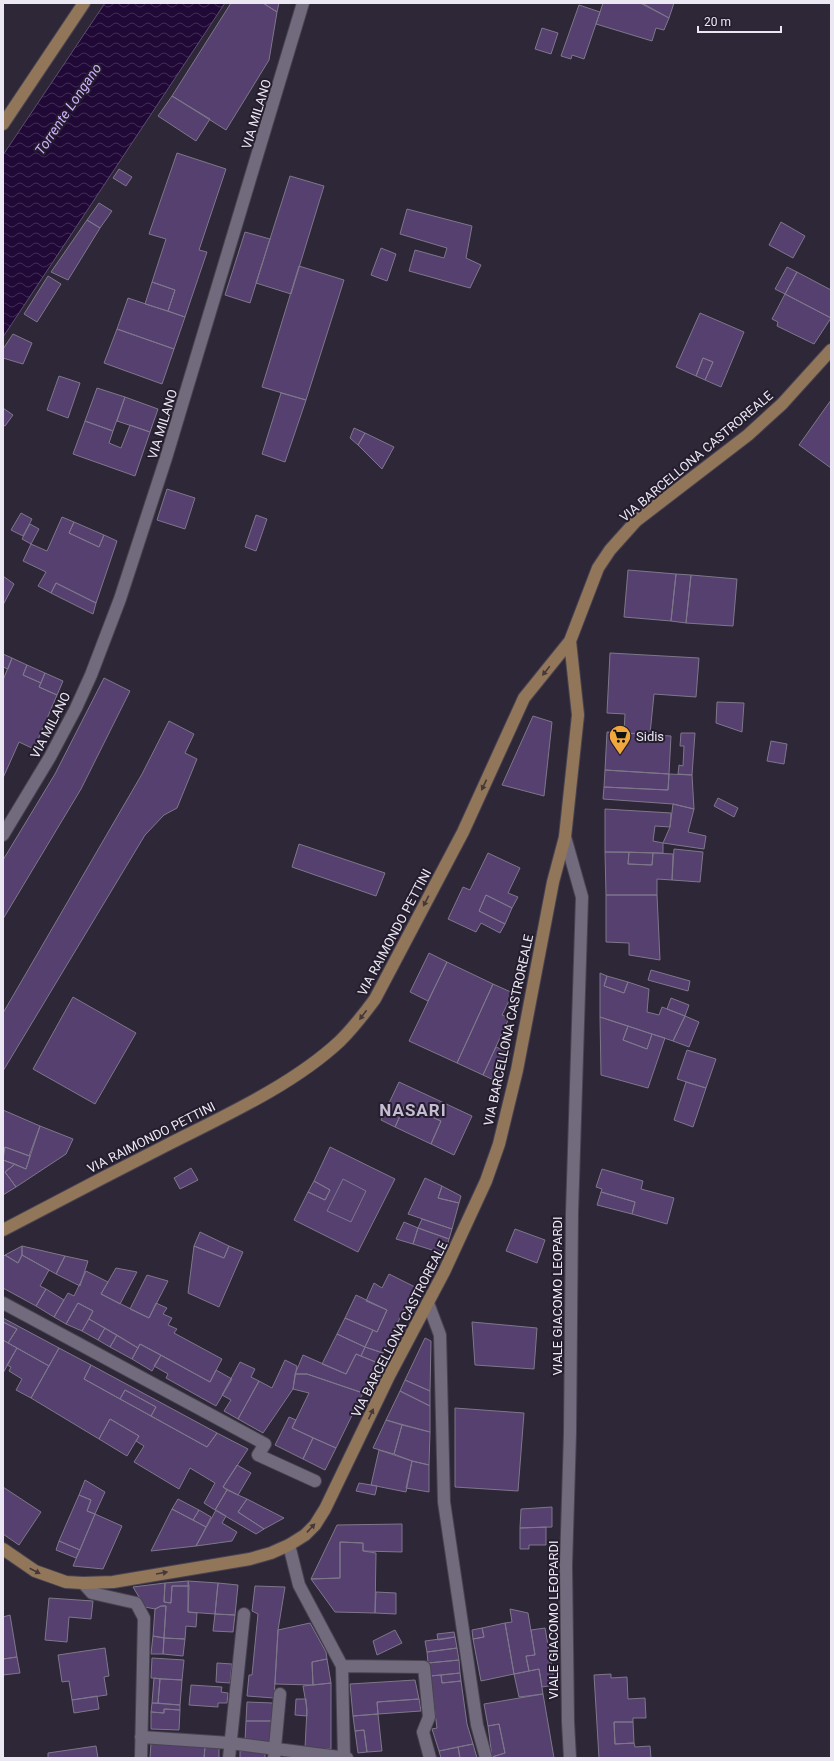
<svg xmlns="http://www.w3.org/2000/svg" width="834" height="1761" font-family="Roboto,sans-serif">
<defs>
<pattern id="water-waves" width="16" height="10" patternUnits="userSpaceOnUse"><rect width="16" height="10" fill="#200936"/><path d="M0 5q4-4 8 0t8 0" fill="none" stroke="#412d54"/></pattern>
</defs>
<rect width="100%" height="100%" fill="#2d2737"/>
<path fill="url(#water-waves)" stroke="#5d4c6f" d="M105,3H225L3,337V155Z"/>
<path fill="#554070" stroke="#7e778a" d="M231,3H263L277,12L269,60L226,130L172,96Z
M263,3H279L277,12Z
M603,3H640L669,18L664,30L656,28L652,41L596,24Z
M642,3H674L669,18Z
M579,5L600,12L584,59L572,55L571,59L561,56Z
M542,28L558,33L551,54L535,49Z
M172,96L210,119L196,141L158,116Z
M177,153L226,169L199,250L207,252L185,317L168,311L175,290L152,282L166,239L149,234Z
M119,169L132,177L126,186L113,178Z
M290,176L324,186L291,294L256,283Z
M99,203L112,211L100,228L87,220Z
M407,209L472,226L466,258L481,265L470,288L409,271L415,250L444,258L447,248L400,234Z
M87,220L100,228L68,280L51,272Z
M781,222L805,236L793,258L769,245Z
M245,232L270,239L250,303L225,295Z
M381,248L396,254L387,281L371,275Z
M299,266L344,280L306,400L262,387Z
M787,267L797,272L785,294L775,289Z
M797,272L831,290V318L785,294Z
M48,276L61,284L37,322L24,314Z
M152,282L175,290L168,311L145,304Z
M785,294L831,318L814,344L777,326L778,322L772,319Z
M128,298L185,317L174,349L117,329Z
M700,313L744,332L721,387L705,380L713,362L703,358L696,376L676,367Z
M117,329L174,349L162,384L104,363Z
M13,334L32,343L23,364L3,358V349Z
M703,358L713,362L705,380L696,376Z
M59,376L80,383L68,418L47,410Z
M97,388L125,397L113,431L85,421Z
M281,393L306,400L285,462L262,454Z
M125,397L158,409L150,432L117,421Z
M831,400V468L799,445Z
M3,408L13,415L5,426L3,425Z
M85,421L113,431L109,443L121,448L130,425L150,432L135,476L73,454Z
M354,428L365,433L358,445L350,438Z
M365,433L394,447L382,469L358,445Z
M167,489L195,498L185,529L157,520Z
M21,513L32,519L23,536L11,530Z
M256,515L267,519L256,551L245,547Z
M62,517L74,522L69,533L99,547L104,535L117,541L96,603L56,583L51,593L38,586L46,572L23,561L31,544L47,551Z
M74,522L104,535L99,547L69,533Z
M30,524L39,529L31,544L22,539Z
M628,570L676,574L671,621L624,617Z
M676,574L691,575L686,623L671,621Z
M691,575L737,579L733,626L686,623Z
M3,576L14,584L3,605Z
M56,583L96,603L93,614L51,593Z
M610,653L699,658L696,697L654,694L650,734L624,733L625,714L607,713Z
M3,654L12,658L8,669L3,667Z
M12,658L27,665L23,675L41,683L39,687L57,695L34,749L19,742L3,778V680Z
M27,665L45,673L41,683L23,675Z
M45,673L63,681L57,695L39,687Z
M104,678L130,691L81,789L3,919V860L55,774Z
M717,702L744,703L742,732L716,723Z
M533,716L552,722L544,796L502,785Z
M169,721L194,734L185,753L197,759L177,808L164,815L145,835L3,1071V1013L142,774Z
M607,732L671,736L669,774L605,770Z
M681,733H695L692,775L678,774L679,765L683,766L684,746H680Z
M771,741L787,744L784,764L767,761Z
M605,770L669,774L668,790L604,787Z
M669,774L692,775L694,809L673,804L603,799L604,787L668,790Z
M718,798L738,808L734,817L714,806Z
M673,804L694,809L688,832L706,836L704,849L663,843L670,827Z
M605,809L671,813L670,827L655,826L653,841L663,843V853L605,852Z
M299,844L385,873L376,896L292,867Z
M674,849L703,852L700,882L672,880Z
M605,852H629L628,864L652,865L653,853L673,854L672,880L657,879V895H606Z
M629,852L653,853L652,865L628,864Z
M488,853L520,868L508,893L518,897L512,908L486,895L479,911L505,924L500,933L481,923L476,932L448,919L463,887L470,890Z
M486,895L512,908L505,924L479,911Z
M606,895H657L660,960L629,955V943L606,942Z
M429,953L447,962L428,1001L410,992Z
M447,962L493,984L457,1063L409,1041Z
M651,970L690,981L688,991L648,980Z
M600,973L607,976L604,986L624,993L628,982L649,989L647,1012L659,1015L662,1007L685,1016L673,1041L600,1017Z
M607,976L628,982L624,993L604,986Z
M493,984L513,993L502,1015L509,1018L483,1075L457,1063Z
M73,997L136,1033L95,1104L33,1069Z
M671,998L689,1005L685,1016L667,1009Z
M685,1016L699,1022L689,1047L673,1041Z
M600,1017L628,1026L623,1040L647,1049L652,1034L665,1038L648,1088L601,1075Z
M628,1026L652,1034L647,1049L623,1040Z
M496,1047L510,1053L500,1083L483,1075Z
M687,1050L716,1059L706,1088L677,1079Z
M399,1082L472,1116L454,1155L431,1144L441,1121L405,1105L395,1127L381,1120Z
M686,1082L706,1088L693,1127L674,1120Z
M405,1105L441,1121L431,1144L395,1127Z
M3,1110L40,1126L29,1156L5,1147L3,1154Z
M40,1126L73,1139L66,1154L16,1187L5,1172L15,1164L26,1169Z
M5,1147L30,1156L26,1169L3,1160Z
M330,1147L395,1179L358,1252L294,1220L308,1192L325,1200L330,1190L314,1181Z
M3,1160L15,1164L5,1172L16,1187L3,1195Z
M191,1168L198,1180L180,1189L174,1178Z
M602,1169L643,1181L641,1189L674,1198L667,1224L632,1214L635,1202L601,1192L602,1189L596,1187Z
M425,1178L442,1186L438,1198L459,1203L452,1229L408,1214Z
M343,1179L366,1191L351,1222L327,1211Z
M314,1181L330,1190L325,1200L308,1192Z
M442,1186L461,1196L459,1203L438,1198Z
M601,1192L635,1202L632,1214L597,1205Z
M422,1219L452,1229L449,1239L418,1228Z
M404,1222L418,1228L413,1244L396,1239Z
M418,1228L449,1239L445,1254L413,1244Z
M515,1229L545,1240L537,1263L506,1251Z
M200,1232L229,1246L224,1258L194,1246Z
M22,1246L65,1256L56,1274L22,1255Z
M22,1246V1255L18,1263L5,1255Z
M194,1246L224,1258L229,1246L243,1252L219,1307L188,1293Z
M5,1255L18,1263L22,1255L49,1270L40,1286L46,1289L36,1306L3,1288V1257Z
M65,1256L88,1261L80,1286L56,1274Z
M116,1268L137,1272L120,1304L101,1294Z
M86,1271L108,1282L101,1294L149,1318L156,1303L167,1308L163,1314L172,1318L168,1325L177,1329L174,1333L222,1359L210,1382L140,1344L138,1348L89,1319L93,1311L78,1303L66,1324L54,1317L68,1293L74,1296Z
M389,1274L415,1287L383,1353L365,1347L373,1330L377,1332L387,1310L366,1301L374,1283L382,1288Z
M147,1275L168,1281L149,1318L130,1309Z
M46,1289L64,1300L54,1317L36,1306Z
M356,1295L387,1310L377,1332L345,1318Z
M78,1303L93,1311L82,1331L66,1324Z
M3,1318L59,1348L49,1366L8,1343L17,1329L3,1322Z
M345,1318L373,1330L365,1347L337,1334Z
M89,1319L105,1328L98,1340L82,1331Z
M3,1322L17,1329L8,1343L3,1340Z
M472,1322L537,1328L534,1369L475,1365Z
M105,1328L117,1335L110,1347L98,1340Z
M337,1334L365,1347L361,1356L356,1354L346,1374L322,1364Z
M117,1335L138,1348L132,1359L110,1347Z
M425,1338L431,1341L430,1391L405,1380Z
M3,1340L17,1348L3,1373Z
M140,1344L161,1355L152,1371L132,1359Z
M365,1347L383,1353L378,1363L361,1356Z
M17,1348L49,1366L31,1398L16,1390L22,1379L9,1371L11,1367L7,1365Z
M59,1348L91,1365L84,1379L207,1447L217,1433L248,1449L223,1487L227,1490L215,1510L204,1503L215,1483L190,1468L179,1489L134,1462L144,1446L136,1441L139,1436L110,1419L99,1439L31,1398Z
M356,1354L378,1363L363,1393L307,1374H295L303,1355L346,1374Z
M161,1355L210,1382L216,1370L232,1379L216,1406L166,1378L168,1374L154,1366Z
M285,1360L297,1366L293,1389L263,1433L238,1419L259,1381L272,1388Z
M240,1362L255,1369L251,1377L259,1381L238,1419L224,1411L231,1400L222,1395Z
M91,1365L217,1433L207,1447L151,1416L156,1407L125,1390L120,1399L84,1379Z
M295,1374H307L363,1393L336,1448L292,1428L309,1393L293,1389Z
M405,1380L430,1391V1406L400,1391Z
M125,1390L156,1407L151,1416L120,1399Z
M400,1391L430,1406V1432L386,1420Z
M455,1408L524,1413L518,1491L455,1487Z
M289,1417L296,1420L292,1428L313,1438L303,1459L275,1445Z
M110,1419L139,1436L127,1456L99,1439Z
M386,1420L402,1425L394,1454L373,1448Z
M402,1425L430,1432L429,1465L412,1461L394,1454Z
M313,1438L336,1448L325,1470L303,1459Z
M379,1450L412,1461L406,1492L371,1485Z
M412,1461L429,1465V1492L406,1488Z
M237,1465L251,1473L238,1495L223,1487Z
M85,1480L105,1492L95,1514L87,1511L91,1500L79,1495Z
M359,1483L377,1486L375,1495L356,1491Z
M3,1487L41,1512L19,1545L3,1534Z
M227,1490L247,1499L238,1512L264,1529L256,1534L215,1510Z
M79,1495L91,1500L87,1511L95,1514L80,1550L59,1541Z
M178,1499L199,1510L193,1520L172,1509Z
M247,1499L284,1518L264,1529L238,1512Z
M552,1507V1527L520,1528L521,1509Z
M172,1509L206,1527L196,1546L151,1551Z
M199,1510L211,1517L206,1527L193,1520Z
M216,1510L226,1516L222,1523L237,1532L232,1541L196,1546Z
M95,1514L122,1526L103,1569L73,1566Z
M402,1524V1552L363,1551V1543L340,1542V1578L311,1579L337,1525Z
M546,1527V1545H529V1549H520V1528Z
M59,1541L80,1550L76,1558L56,1550Z
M340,1542L363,1543V1551L376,1553L375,1613L335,1612L311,1579L340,1578Z
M188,1581L189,1586H172L171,1603L164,1602L165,1583Z
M188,1581L218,1583L215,1614L188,1612Z
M165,1583L164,1602L171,1603L172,1586H189L188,1612L197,1613L196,1627L186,1626L185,1639L164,1638L166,1606H161L155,1609L145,1607L133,1587Z
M218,1583L238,1585L235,1615L215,1614Z
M255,1586L285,1587L278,1630L274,1698L247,1696L249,1675H252L258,1614L252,1611Z
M376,1592L396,1593V1614L375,1613Z
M49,1598L93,1601L91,1619L69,1617L67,1642L45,1640Z
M161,1606H166L164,1638L153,1636L155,1609Z
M510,1609L528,1613L535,1655L526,1656L529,1671L514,1674L505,1623L512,1622Z
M215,1614L235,1615L233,1632L213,1631Z
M10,1615L17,1657L3,1659V1617Z
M310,1623L326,1652L327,1659L312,1662L313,1685L275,1684L278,1630Z
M505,1623L514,1674L481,1681L473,1639L484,1637L482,1628Z
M482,1628L484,1637L473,1639L472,1630Z
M545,1628L555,1685L542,1687L539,1669L529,1671L526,1656L535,1655L531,1630Z
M395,1630L402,1643L377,1655L373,1641Z
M454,1632L455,1637L438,1640L437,1634Z
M153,1636L164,1638L163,1654H151Z
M455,1637L457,1648L427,1652L425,1641Z
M164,1638L185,1639L183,1656L163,1654Z
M105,1648L109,1676L104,1677L107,1695L72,1700L69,1681L62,1682L58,1655Z
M457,1648L459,1660L428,1663L427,1652Z
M17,1657L20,1673L3,1675V1659Z
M152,1658L184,1660L182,1680L151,1678Z
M327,1659L331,1683L313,1685L312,1662Z
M459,1660L460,1673L430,1676L428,1663Z
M217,1663L232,1664L230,1683L216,1682Z
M539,1669L543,1694L519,1697L514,1674Z
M460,1673L461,1681L442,1683L441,1675Z
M611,1674V1678L627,1677L628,1699L645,1698L646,1718H633V1722H614L615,1744L634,1743L635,1747L650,1746L651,1758H599L594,1675Z
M441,1675L442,1683L461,1681L467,1724L473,1744L439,1751L432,1729L437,1728L430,1676Z
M154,1678L160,1679L158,1703H152Z
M160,1679L182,1680L180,1705L158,1703Z
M415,1680L419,1699L377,1702L378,1714L353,1716L350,1684Z
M331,1683V1749L305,1748L307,1709L303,1686Z
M191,1685L222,1687L221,1692L228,1693L227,1703H218V1707L189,1705Z
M543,1694L554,1758H493L492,1757L505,1753L499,1724L488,1726L484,1704Z
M97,1696L99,1709L74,1713L72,1700Z
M296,1699H306L307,1716L295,1715Z
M419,1699L421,1711L378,1714L377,1702Z
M247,1702L273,1703V1721H246Z
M152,1703L180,1705V1710L164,1709V1713L151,1712Z
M164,1709L180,1710L179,1730L151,1729V1712L164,1713Z
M378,1714L382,1751L367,1752L364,1730L355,1731L353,1716Z
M246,1721H273L272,1742L245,1741Z
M614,1722H633L634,1743L615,1744Z
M499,1724L505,1753L492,1757L488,1726Z
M364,1730L367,1752L358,1753L355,1731Z
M151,1743L205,1747L204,1758H150Z
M473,1744L477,1758H460L458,1747Z
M96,1746L98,1758H48V1753Z
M205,1747H219V1758H204Z
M458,1747L460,1758H441L439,1751Z
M240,1751L265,1752V1758H240Z"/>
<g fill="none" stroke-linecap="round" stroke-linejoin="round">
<g stroke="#494351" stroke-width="14">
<path id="street" d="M3,835L50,757L76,708L91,675L120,599L166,458L303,3
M565,837L582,897L572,1213L570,1433L566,1565L568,1722L570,1758
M3,1303L265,1444L258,1455L315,1481
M428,1303L440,1335L444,1502L477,1725L486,1758
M289,1545L299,1585L342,1666L344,1758
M83,1583L92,1593L136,1603L144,1618L141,1758
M342,1666L424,1667L429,1717L423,1732L430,1758
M141,1737L230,1743L347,1758
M229,1758L244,1614
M274,1758L280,1694"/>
</g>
<g stroke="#494351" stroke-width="14">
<path id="secondary" d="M3,124L84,3
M3,1230C58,1201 112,1173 167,1145C224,1116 293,1085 340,1041C353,1028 364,1014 375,999L463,832L524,698L570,641
M3,1549L35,1571L66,1582L83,1583L113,1582L250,1559L271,1553L289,1545L305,1535L315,1525L325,1509L389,1376L444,1272L486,1181L499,1144L517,1070L553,882L565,837L578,715L570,641L598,568L610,550L636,521L748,435L782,404L831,350"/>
</g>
<use href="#street" stroke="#726b7e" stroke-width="12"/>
<use href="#secondary" stroke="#92765a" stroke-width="12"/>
</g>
<defs><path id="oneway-solid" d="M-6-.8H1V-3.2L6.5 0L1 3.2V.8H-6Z"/></defs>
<g fill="#45383a">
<use href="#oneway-solid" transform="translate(546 671) rotate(129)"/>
<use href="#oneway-solid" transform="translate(484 785) rotate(115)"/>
<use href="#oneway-solid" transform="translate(426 901) rotate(118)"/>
<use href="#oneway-solid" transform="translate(363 1015) rotate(127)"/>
<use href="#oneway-solid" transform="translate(371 1414) rotate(-65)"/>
<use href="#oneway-solid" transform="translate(311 1528) rotate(-47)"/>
<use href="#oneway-solid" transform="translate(35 1571) rotate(27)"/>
<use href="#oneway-solid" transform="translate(162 1573) rotate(-10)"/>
</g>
<defs>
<g id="supermarket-pin" transform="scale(1.15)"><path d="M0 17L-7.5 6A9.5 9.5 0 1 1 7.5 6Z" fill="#efa73e" stroke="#241d2d"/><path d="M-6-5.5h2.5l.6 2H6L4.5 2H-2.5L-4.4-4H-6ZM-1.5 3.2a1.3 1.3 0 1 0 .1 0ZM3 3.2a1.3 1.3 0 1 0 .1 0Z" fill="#111"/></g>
</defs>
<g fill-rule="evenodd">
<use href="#supermarket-pin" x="620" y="736"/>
</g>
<g text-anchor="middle" stroke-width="4" stroke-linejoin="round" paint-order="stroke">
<g font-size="13" fill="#ece8f3" stroke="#241d2d">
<text transform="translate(256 114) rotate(-73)" y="5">VIA MILANO</text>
<text transform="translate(162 424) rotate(-73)" y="5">VIA MILANO</text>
<text transform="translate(696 456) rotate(-40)" y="5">VIA BARCELLONA CASTROREALE</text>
<text transform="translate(50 725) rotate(-63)" y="5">VIA MILANO</text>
<text transform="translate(394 932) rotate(-62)" y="5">VIA RAIMONDO PETTINI</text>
<text transform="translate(508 1030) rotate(-78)" y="5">VIA BARCELLONA CASTROREALE</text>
<text transform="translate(151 1137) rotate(-27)" y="5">VIA RAIMONDO PETTINI</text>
<text transform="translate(557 1296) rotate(-90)" y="5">VIALE GIACOMO LEOPARDI</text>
<text transform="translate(399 1329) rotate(-63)" y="5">VIA BARCELLONA CASTROREALE</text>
<text transform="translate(553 1620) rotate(-90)" y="5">VIALE GIACOMO LEOPARDI</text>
</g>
<g font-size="13" fill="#ece8f3" stroke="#241d2d" text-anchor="start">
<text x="636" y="741">Sidis</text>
</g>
<g font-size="14" font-style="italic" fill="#d1b0fd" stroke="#241d2d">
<text transform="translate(68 109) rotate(-56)" y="5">Torrente Longano</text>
</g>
<g font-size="17" font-weight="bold" letter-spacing="1" fill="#c5bdd2" stroke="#241d2d">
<text x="413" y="1116">NASARI</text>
</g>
</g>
<rect width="834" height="1761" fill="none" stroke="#ece8f3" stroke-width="8"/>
<path d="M698 26v6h83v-6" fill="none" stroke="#ece8f3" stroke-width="2"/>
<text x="704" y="26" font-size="12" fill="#ece8f3" stroke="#241d2d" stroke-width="3" paint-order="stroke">20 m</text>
</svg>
